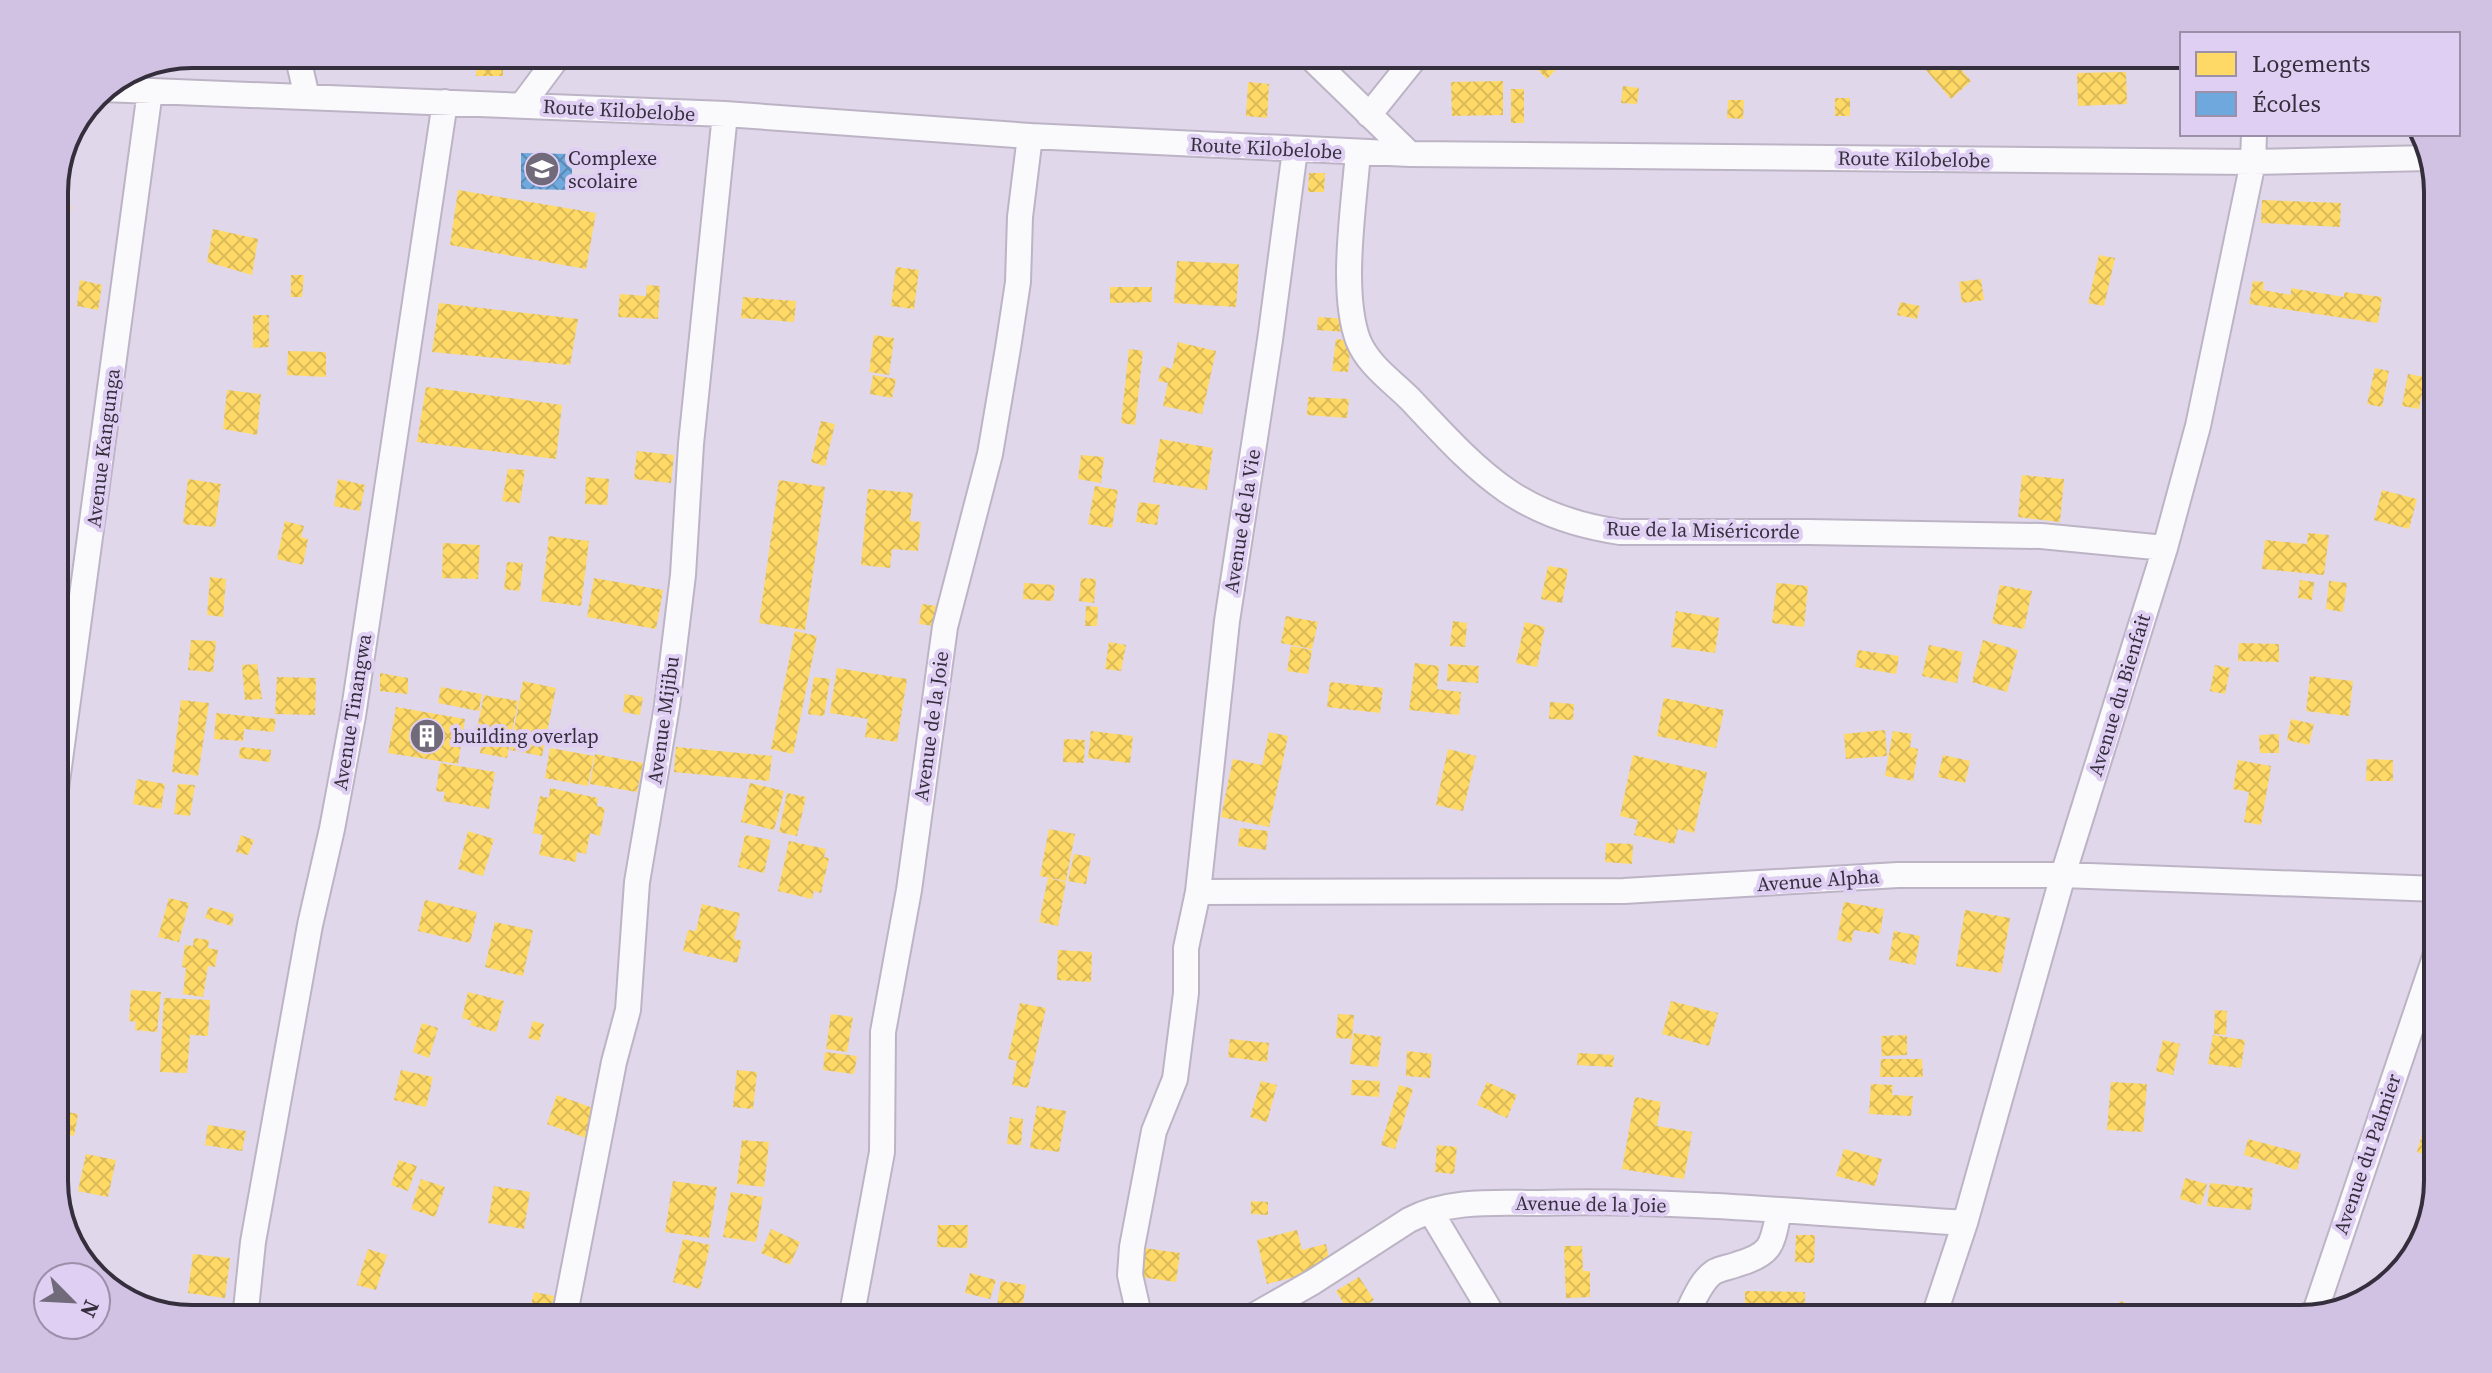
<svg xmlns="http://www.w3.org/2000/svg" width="2492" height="1373" font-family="'Source Serif 4',serif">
<defs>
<pattern id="homes-cross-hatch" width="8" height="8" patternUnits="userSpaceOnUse" patternTransform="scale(2)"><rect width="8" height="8" fill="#ffd966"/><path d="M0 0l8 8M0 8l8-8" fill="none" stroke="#dbbb59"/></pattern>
<pattern id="schools-cross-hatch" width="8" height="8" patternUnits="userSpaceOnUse" patternTransform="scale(2)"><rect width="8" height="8" fill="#6fa8dc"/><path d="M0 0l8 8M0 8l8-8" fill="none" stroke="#5c89b4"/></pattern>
</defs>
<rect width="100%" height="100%" fill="#e0d7eb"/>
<path fill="url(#homes-cross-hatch)" d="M1553,54H1571L1547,79L1538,70Z
M1944,54H1948L1971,81L1951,99L1926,70Z
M477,58H503V76H476Z
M2126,72L2127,104L2078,106L2077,73Z
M1503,81V115L1452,116L1451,82Z
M1248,82L1269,84L1267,118L1246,116Z
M1623,86L1639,88L1637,104L1621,103Z
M1511,89H1524V123H1511Z
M1835,98H1850V116H1835Z
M1728,100H1744L1743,119L1727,118Z
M1309,173H1325L1324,192H1308Z
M54,189H63L62,204L71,206L69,220L54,219Z
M458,190L596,213L586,269L450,245Z
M2262,200L2341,203L2340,227L2261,223Z
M213,229L258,239L252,275L207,262Z
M2099,255L2115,258L2104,306L2088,303Z
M1177,261L1239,264L1236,307L1174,303Z
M896,267L919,270L914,309L891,306Z
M291,275H304L302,297H291Z
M1981,279L1984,300L1962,303L1959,282Z
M80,280L102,285L98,310L77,306Z
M2253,281L2264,282L2263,290L2291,295V288L2344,297V292L2382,297L2378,323L2249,304Z
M647,285L660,286L658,319L618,317L620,294L646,296Z
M1110,287H1152V302L1110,303Z
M54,289L66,290L63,315H54Z
M743,297L796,301L794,322L741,318Z
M1900,302L1920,306L1917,319L1897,315Z
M439,303L578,319L570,365L432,352Z
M253,315H269V347L253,348Z
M1318,317L1348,319V332L1317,330Z
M874,335L894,338L889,375L869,372Z
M1336,339L1351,341L1348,372L1332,371Z
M1178,342L1216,351L1202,414L1163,406L1168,383L1158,381L1162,366L1172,369Z
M1129,349L1143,351L1135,425L1121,423Z
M288,351L326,352V377L287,375Z
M2375,368L2389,371L2382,407L2367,404Z
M2408,374L2425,377L2419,409L2402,406Z
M873,375L896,379L892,398L870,394Z
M426,387L562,405L556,459L417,442Z
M227,390L261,394L257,435L223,429Z
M1308,397L1349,399L1347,418L1307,415Z
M821,421L835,424L825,466L811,462Z
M1160,439L1213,448L1207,490L1153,482Z
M637,451L674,455L671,483L634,479Z
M1081,455L1104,457L1101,483L1078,479Z
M508,469L525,470L520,503L502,501Z
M2022,475L2064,479L2060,522L2018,517Z
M586,477L609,479L607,505L585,504Z
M188,479L221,484L215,527L183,524Z
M338,479L365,485L360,511L334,506Z
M779,480L825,487L805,630L759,623Z
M1095,486L1118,490L1112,528L1088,524Z
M868,489L913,493L910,521L921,522L918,551L892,549L890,568L861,565Z
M2382,490L2417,499L2409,529L2374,520Z
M1139,502L1160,505L1157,525L1136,522Z
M285,521L304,526L301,537L308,539L303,565L277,559Z
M2308,533L2329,535L2324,575L2262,569L2265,540L2307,544Z
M549,536L589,541L581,606L541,601Z
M443,543L480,545L478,579L442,578Z
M507,562L523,563L520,591L504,589Z
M1548,566L1568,569L1562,603L1541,599Z
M210,577L226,579L223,617L207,615Z
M594,578L663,590L656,629L587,617Z
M1081,578L1096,579L1094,603L1079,601Z
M2300,580L2314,582L2312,600L2298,598Z
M2329,581L2347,583L2343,612L2326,609Z
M1024,583L1055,585L1053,601L1023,599Z
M1777,583L1808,586L1804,627L1772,623Z
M2000,585L2032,591L2024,629L1992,623Z
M922,604L937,606L934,626L919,624Z
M1086,606L1098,607L1097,626H1085Z
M1676,611L1720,618L1715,653L1671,647Z
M1286,616L1318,622L1312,649L1281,643Z
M1453,621L1467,623L1465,647L1450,646Z
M1525,622L1545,627L1537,667L1516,663Z
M795,631L817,636L793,754L771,749Z
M191,640L216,641L213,672L188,670Z
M1983,640L2018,650L2007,692L1972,682Z
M1109,642L1126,645L1121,671L1105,669Z
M2239,643L2279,644V662L2238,661Z
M1929,645L1963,652L1957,683L1922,676Z
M1291,646L1312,650L1308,674L1287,671Z
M1858,650L1899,656L1896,674L1855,667Z
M1415,663L1439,666L1437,689L1461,692L1459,715L1409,710Z
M257,664L262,699L245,700L242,665Z
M1448,664L1479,666L1478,683L1447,681Z
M2215,665L2230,668L2225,694L2210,691Z
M837,668L907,679L897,742L865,737L868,719L830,713Z
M380,673L408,678V694L380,691Z
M2310,676L2353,681L2349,716L2306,711Z
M277,677L316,678L315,715L275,714Z
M814,677L830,679L824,716L808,714Z
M523,681L556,688L542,756L510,750Z
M1330,682L1383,688L1380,713L1327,707Z
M441,687L482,694L479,711L438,703Z
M625,694L643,697L640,715L623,712Z
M484,695L518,701L507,758L480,753L484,735L476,734Z
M1664,698L1724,710L1716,748L1657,736Z
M181,700L209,703L198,776L172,772Z
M1550,702L1574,704L1573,720L1549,719Z
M396,707L465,719L458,764L388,753Z
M216,713L276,719L274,732L244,729L243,741L214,739Z
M2291,719L2314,724L2309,745L2287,740Z
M1885,730L1887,756L1846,759L1844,734Z
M1091,731L1133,736L1130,763L1088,758Z
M1893,731L1912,734L1910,747L1918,749L1913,781L1885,776Z
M1269,732L1288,736L1269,827L1221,817L1233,759L1262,765Z
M2279,734V753H2260L2259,735Z
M1064,739L1085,740L1084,763L1063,762Z
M240,747L271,750L270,762L239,758Z
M676,747L772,756L769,781L674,772Z
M550,748L594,756L588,786L545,778Z
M1448,749L1476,756L1463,811L1436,805Z
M595,754L643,763L637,792L590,784Z
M1633,755L1707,772L1694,833L1678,829L1674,844L1634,835L1638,820L1620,816Z
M1943,755L1970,761L1965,783L1938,777Z
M2367,759L2393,760V781H2366Z
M2238,760L2271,766L2261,825L2244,822L2249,792L2233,789Z
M440,763L495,772L489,809L443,801L445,792L436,791Z
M137,779L165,784L161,809L133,804Z
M750,783L784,791L774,830L741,822Z
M178,784L195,785L190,816L174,814Z
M550,788L598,798L597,806L605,808L600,836L590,833L586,854L577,852L576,862L539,855L543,835L533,833L540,796L549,798Z
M787,793L806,797L797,836L779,832Z
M1240,828L1268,831L1266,850L1238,846Z
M1049,829L1075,834L1066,881L1040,876Z
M468,831L494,839L483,876L458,869Z
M241,835L254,840L248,855L236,852Z
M745,835L771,840L764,873L738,867Z
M789,841L826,849L824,857L829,858L821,893L814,891L812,899L778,891Z
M1606,843L1633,844L1632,864L1605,862Z
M1074,854L1091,857L1086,884L1068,881Z
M1048,878L1066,882L1058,926L1039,922Z
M169,898L189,903L179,942L158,937Z
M425,900L477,912L470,943L418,931Z
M1844,902L1884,909L1880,934L1854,930L1851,943L1837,940Z
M702,904L740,913L734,939L742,941L737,963L683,951L688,930L696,931Z
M209,907L234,914L232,926L205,918Z
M1965,910L2010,918L2001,973L1956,966Z
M495,922L533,930L523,976L485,967Z
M1894,931L1920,936L1915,965L1889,960Z
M194,938L209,940L208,948L218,950L215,967L208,966L203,997L183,994L186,968L182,967L185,945L193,946Z
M1058,950L1092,952L1091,982L1057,980Z
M131,990L161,992L157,1032L135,1030L136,1022L129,1021Z
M468,992L504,1001L496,1032L470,1025L472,1021L462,1018Z
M164,998L210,1000L208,1036L190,1035L187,1073L160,1072Z
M1671,1001L1718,1013L1709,1046L1662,1034Z
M1020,1003L1046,1008L1028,1088L1012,1085L1017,1061L1008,1059Z
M2215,1010L2227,1011L2226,1035L2214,1034Z
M831,1014L853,1017L847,1052L826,1049Z
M1338,1014L1354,1015L1352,1039L1336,1038Z
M533,1021L544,1024L539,1041L528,1038Z
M422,1023L438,1028L429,1058L413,1052Z
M1354,1033L1382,1037L1378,1067L1350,1064Z
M1907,1035V1055L1882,1056L1881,1036Z
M2213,1035L2245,1040L2241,1068L2208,1064Z
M1230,1039L1269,1043L1267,1062L1228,1057Z
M2163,1040L2180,1044L2173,1075L2156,1071Z
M1407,1051L1432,1054L1430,1078L1406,1076Z
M825,1052L857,1056L854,1074L823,1070Z
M1578,1053L1614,1055L1613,1067L1577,1065Z
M1881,1059H1922L1923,1077H1880Z
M401,1070L433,1077L426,1107L394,1100Z
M737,1070L757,1072L753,1109L733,1107Z
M1352,1080L1380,1081L1379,1097L1351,1095Z
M1261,1081L1277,1085L1267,1122L1250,1117Z
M1487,1082L1517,1095L1507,1118L1477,1105Z
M2111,1082L2147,1084L2143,1132L2107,1130Z
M1871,1084L1893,1085L1892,1095L1913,1096L1911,1116L1869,1114Z
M1399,1085L1413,1089L1395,1149L1381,1145Z
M557,1095L596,1109L586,1138L547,1124Z
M1635,1097L1661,1102L1657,1126L1692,1132L1684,1179L1622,1169Z
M1037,1106L1066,1111L1059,1152L1030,1148Z
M57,1110L78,1114L74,1136L54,1131Z
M1010,1117L1023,1119L1021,1145L1007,1144Z
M2425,1124L2438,1128V1179L2428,1176L2434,1157L2417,1152Z
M208,1125L246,1131L242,1151L205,1145Z
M2248,1139L2301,1153L2297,1170L2244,1155Z
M742,1140L769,1142L764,1187L737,1184Z
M1437,1145L1457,1147L1454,1174L1435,1172Z
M1844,1149L1882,1159L1875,1186L1836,1176Z
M86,1154L116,1160L108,1197L78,1191Z
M399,1160L417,1166L408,1191L391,1185Z
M2185,1178L2207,1184L2201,1205L2180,1199Z
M421,1179L445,1187L435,1217L411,1209Z
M673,1181L717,1187L709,1238L665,1232Z
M2210,1183L2253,1188L2251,1210L2207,1206Z
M494,1186L530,1192L524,1229L488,1223Z
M731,1192L763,1197L756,1242L723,1237Z
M1251,1201L1268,1202V1215L1251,1214Z
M938,1225H968L967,1248L937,1247Z
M771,1229L800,1242L790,1265L761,1253Z
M1297,1230L1302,1250L1326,1244L1331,1268L1267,1284L1257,1240Z
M1796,1235H1815L1814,1263L1795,1262Z
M683,1239L710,1245L700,1289L673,1282Z
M1564,1246H1582L1583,1271H1590V1297L1566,1298Z
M1144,1248L1180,1253L1176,1282L1141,1277Z
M368,1249L387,1255L376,1290L357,1285Z
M193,1254L230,1258L225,1298L188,1293Z
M970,1273L996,1280L990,1299L965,1293Z
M1359,1277L1374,1300L1351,1315L1336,1291Z
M105,1279L122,1281L120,1297L105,1283Z
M1001,1281L1026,1285L1020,1319L995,1318Z
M1745,1291L1805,1292V1308L1745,1307Z
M534,1292L554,1296L551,1310L531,1306Z
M2120,1301L2133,1305L2129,1319H2115Z
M2073,1305L2108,1316L2107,1319H2068Z
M482,1307L517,1318V1319H478Z
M1580,1313L1637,1316V1319H1580Z"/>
<path fill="url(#schools-cross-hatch)" d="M521,153L572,154V190L521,189Z"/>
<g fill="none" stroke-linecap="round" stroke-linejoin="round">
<g stroke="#bcb4c5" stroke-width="28">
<path id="minor" d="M297,54L307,97
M1307,54L1410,154
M103,89L725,114L1030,136L1410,154L2253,162L2430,158
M522,105L560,54
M1369,115L1418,54
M1358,152C1354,206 1340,291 1358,340C1368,365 1392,381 1410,399C1478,471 1516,517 1620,532H1809L2041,536L2165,548
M54,804L150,91
M1198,892L1624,891L1898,875H2063L2438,889
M1431,1212L1495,1319
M2314,1315L2438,948
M245,1319L253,1242L310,925L332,829L353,716L445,102
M564,1319L614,1062L628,1010L637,882L667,706L683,575L691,444L725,114
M851,1319L882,1152L883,1032L909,890L945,627L990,454L1008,348L1018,282L1020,217L1030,136
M1140,1319L1130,1275L1132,1247L1154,1131L1175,1079L1186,993V948L1198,892L1227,621L1270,340L1295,150
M1248,1319L1313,1282L1409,1220C1449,1199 1496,1203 1540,1203C1681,1199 1823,1214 1965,1223
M1684,1319C1692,1305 1700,1281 1714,1272C1721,1268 1731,1267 1738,1264C1773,1254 1772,1244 1779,1211
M1933,1319L1965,1223L2063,875L2165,548L2198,426L2253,162L2254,134"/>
</g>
<use href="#minor" stroke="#faf9fc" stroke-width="24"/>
</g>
<defs>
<g id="school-disc" transform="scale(1.8)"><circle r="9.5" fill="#716a7a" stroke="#dfcff3"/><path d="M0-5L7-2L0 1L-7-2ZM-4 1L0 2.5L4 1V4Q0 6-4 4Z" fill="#fff"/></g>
<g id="building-disc" transform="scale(1.8)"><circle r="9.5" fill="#716a7a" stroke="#dfcff3"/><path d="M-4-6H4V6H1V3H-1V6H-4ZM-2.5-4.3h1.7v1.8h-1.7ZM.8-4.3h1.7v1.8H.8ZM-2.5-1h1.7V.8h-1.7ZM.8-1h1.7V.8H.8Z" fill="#fff"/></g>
</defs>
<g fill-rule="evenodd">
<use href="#school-disc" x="542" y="169"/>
<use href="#building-disc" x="427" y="736"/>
</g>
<g text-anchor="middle" stroke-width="8" stroke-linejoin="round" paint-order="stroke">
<g font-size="20" fill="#352f3d" stroke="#dfcff3">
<text transform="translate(619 110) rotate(3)" y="7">Route Kilobelobe</text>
<text transform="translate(1266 148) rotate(3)" y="7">Route Kilobelobe</text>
<text transform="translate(1914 159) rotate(1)" y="7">Route Kilobelobe</text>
<text transform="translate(103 448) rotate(-83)" y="7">Avenue Kangunga</text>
<text transform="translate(1242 521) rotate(-81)" y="7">Avenue de la Vie</text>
<text transform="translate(1703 530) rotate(1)" y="7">Rue de la Miséricorde</text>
<text transform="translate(2119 695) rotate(-73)" y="7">Avenue du Bienfait</text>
<text transform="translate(352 712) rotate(-81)" y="7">Avenue Tinangwa</text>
<text transform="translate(663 720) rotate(-82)" y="7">Avenue Mijibu</text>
<text transform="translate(931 726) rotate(-82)" y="7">Avenue de la Joie</text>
<text transform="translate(1818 880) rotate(-4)" y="7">Avenue Alpha</text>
<text transform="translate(2367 1154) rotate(-71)" y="7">Avenue du Palmier</text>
<text transform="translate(1591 1204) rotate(1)" y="7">Avenue de la Joie</text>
</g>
<g font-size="20" fill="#352f3d" stroke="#dfcff3" text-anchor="start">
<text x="568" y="165">Complexe<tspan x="568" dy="23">scolaire</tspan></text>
<text x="453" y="743">building overlap</text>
</g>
</g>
<path d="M0 0H2492V1373H0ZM192 68H2300A124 124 0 0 1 2424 192V1181A124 124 0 0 1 2300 1305H192A124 124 0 0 1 68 1181V192A124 124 0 0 1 192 68Z" fill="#d1c2e4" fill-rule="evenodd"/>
<path fill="none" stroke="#352f3d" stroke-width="4" d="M192 68H2300A124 124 0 0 1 2424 192V1181A124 124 0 0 1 2300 1305H192A124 124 0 0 1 68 1181V192A124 124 0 0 1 192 68Z"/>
<rect x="2180" y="32" width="280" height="104" fill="#dfcff3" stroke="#9b8faa" stroke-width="2"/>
<rect x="2196" y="52" width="40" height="24" fill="#ffd966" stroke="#9b8faa" stroke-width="2"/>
<text x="2252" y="72" font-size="24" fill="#352f3d">Logements</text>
<rect x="2196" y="92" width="40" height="24" fill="#6fa8dc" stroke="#9b8faa" stroke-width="2"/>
<text x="2252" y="112" font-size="24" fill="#352f3d">Écoles</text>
<g transform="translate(72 1301) rotate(114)"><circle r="38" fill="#dfcff3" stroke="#9b8faa" stroke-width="2"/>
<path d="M0-6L14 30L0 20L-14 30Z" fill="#716a7a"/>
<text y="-12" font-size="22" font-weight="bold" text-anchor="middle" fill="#352f3d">N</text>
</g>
</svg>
